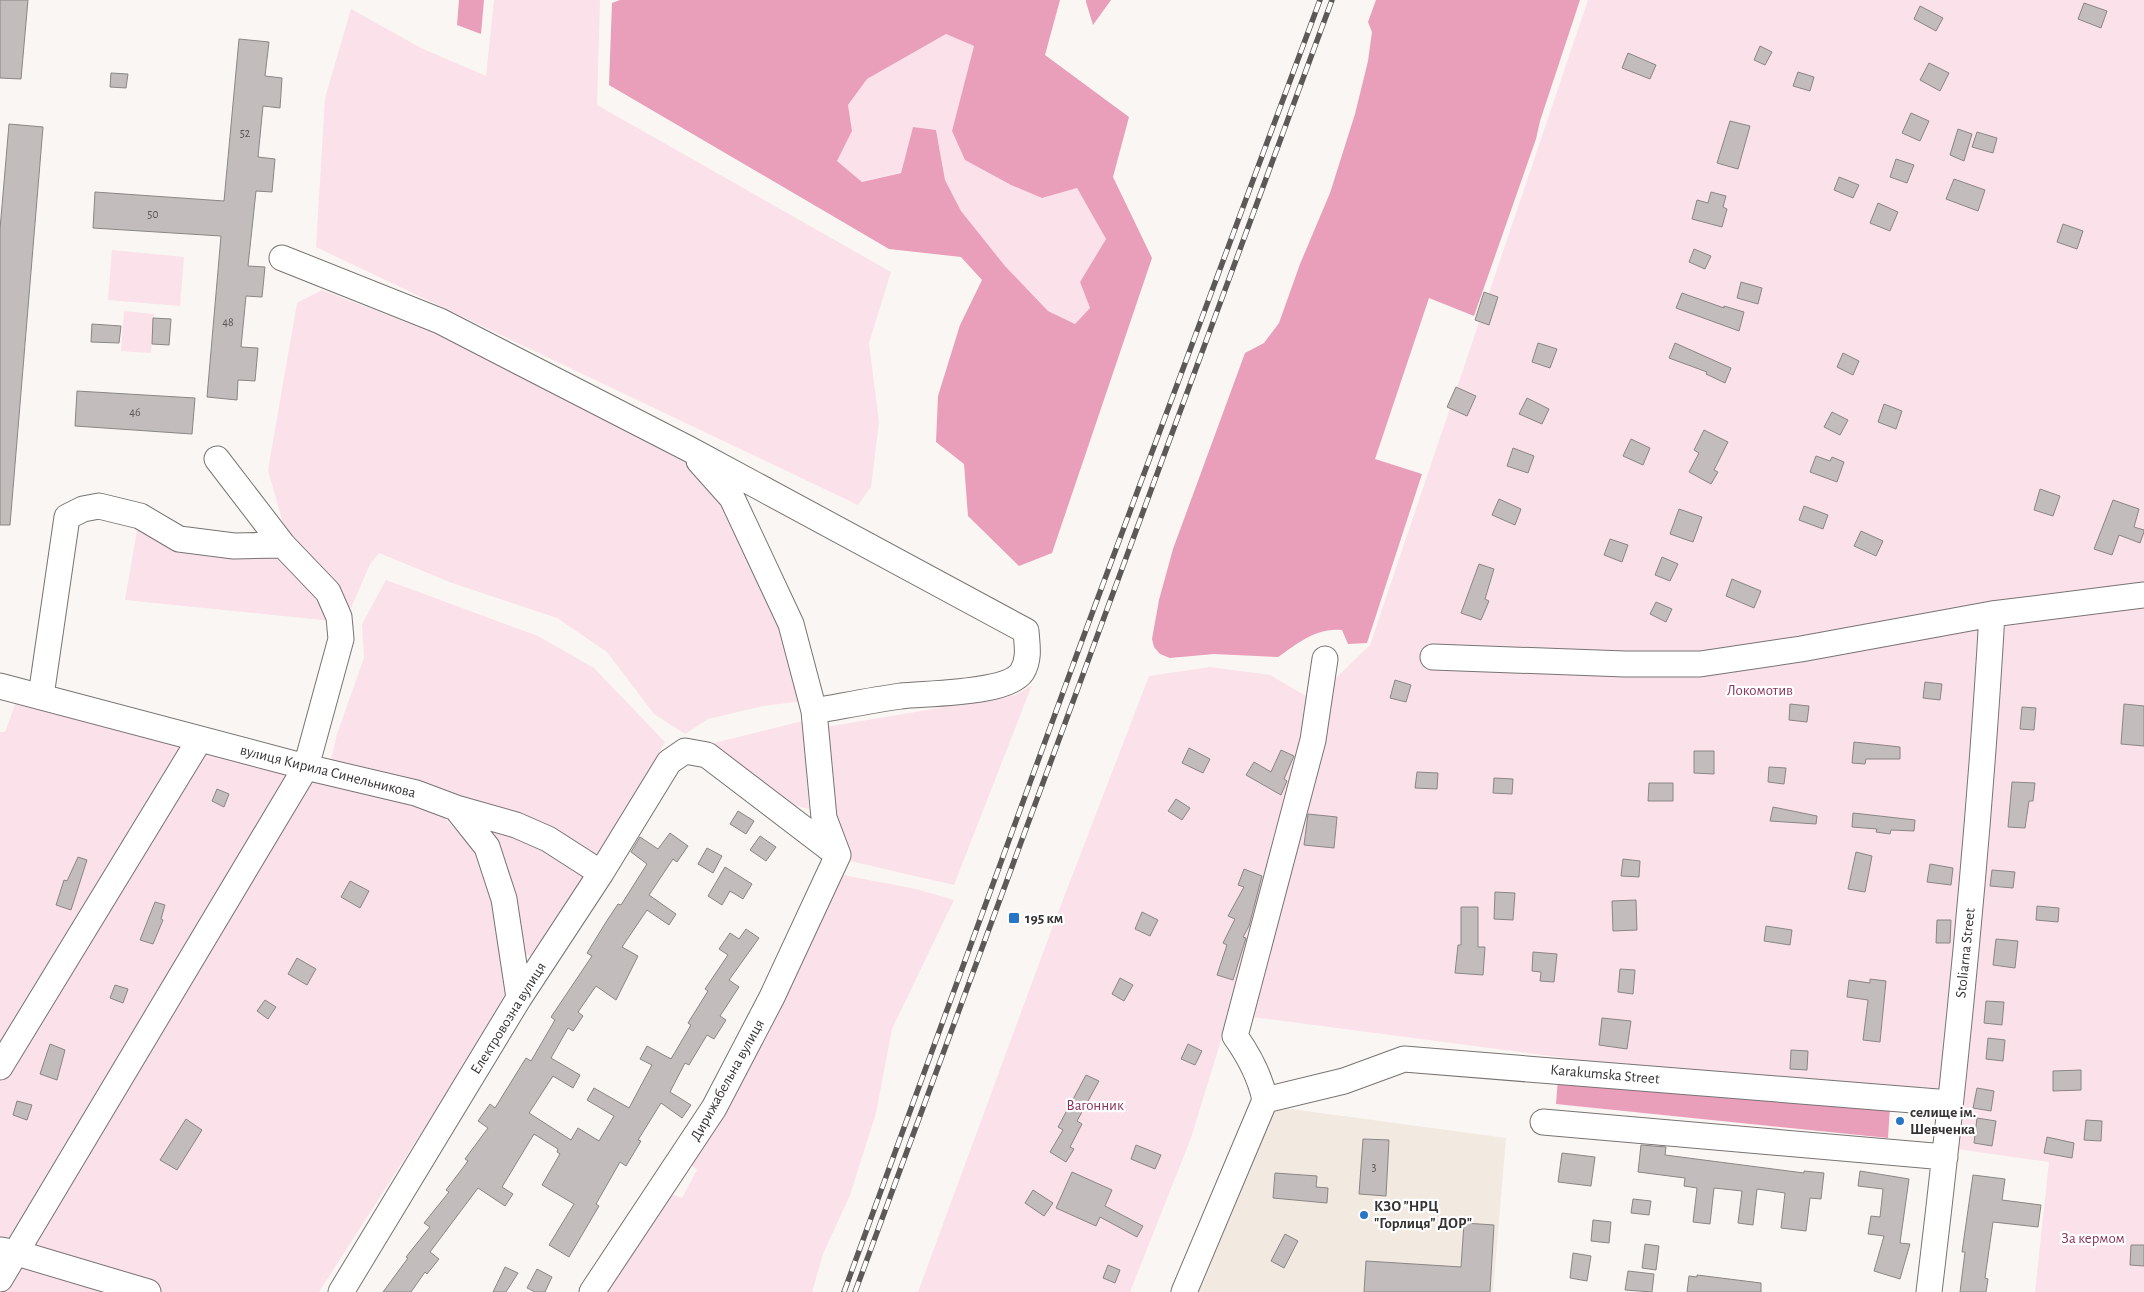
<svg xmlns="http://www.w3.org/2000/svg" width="2144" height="1292" font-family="'Alegreya Sans',sans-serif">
<rect width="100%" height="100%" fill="#faf6f3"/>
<path fill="#f2e9e0" d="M1276,1107L1506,1138L1493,1292H1195Z"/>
<path fill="#fbe1ea" d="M494,0H600L597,105L891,272L869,343L879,422L871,487L858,505L316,247L325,98L351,9L421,48L486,76Z
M1588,0H2144V1292H2035L2049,1162L1957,1149L1961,1092L1604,1063L1229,1014L1191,1138L1130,1292H918L1051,931L1149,676L1210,667L1270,675L1313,700L1370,645Z
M946,34L974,46L952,131L965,160L1011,185L1042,198L1077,188L1106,239L1080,282L1090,308L1075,324L1048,311L1005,266L961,211L945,180L936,130L913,127L901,172L862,182L837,161L852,131L848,105L867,79Z
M112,250L184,257L180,306L108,300Z
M322,290L434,333L684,456L722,501L784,629L804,701L763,706L708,719L685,734L654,714L607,652L557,618L452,583L379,553L370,564L351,608L342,605L284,527L268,470L297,303Z
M124,311L154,314L151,353L121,351Z
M139,519L278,552L295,565L332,621L125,600Z
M386,580L538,636L594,668L665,742L599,862L526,815L417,783L384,776L331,760L337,734L364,658L362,624Z
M1032,685L954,885L850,861C825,821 826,773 826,727L1016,695Z
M16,702L440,813L475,851L491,901L509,996L319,1292H0V732H5Z
M803,721L809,809L789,804L710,744Z
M483,822L571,863L583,877L537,958L525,954L512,886Z
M843,875L916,889L954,900L892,1029L876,1113L850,1195L823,1254L812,1292H605L669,1193L682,1198L697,1170L687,1161L783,994Z"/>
<path fill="#e99eba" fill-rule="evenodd" d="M459,0H484L481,34L457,25Z
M620,0H1060L1045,55L1129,117L1113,177L1152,258L1052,553L1019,566L968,516L964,464L936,442L938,396L960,325L982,280L961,257L889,249L609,85L612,3ZM946,34L974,46L952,131L965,160L1011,185L1042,198L1077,188L1106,239L1080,282L1090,308L1075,324L1048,311L1005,266L961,211L945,180L936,130L913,127L901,173L862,182L837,161L852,131L848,105L867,79Z
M1086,0H1111L1093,25L1086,2Z
M1376,0H1580L1540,121L1536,139L1474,316L1429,298L1375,459L1422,474L1367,643L1348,644L1342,630C1317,627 1298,643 1278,657L1214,654L1170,658L1160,654L1154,647L1152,639L1159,600L1173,549L1245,353L1264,343L1279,323L1300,264L1330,193L1355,114L1368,61L1372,32L1368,22Z
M1558,1079L1890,1107L1888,1138L1556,1104Z"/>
<path fill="#c2bdbc" stroke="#8a8685" d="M0,0H28L21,79L0,78Z
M2084,3L2107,11L2101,28L2078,19Z
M1920,6L1943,18L1936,31L1914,19Z
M239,39L269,42L265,76L282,78L280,108L263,106L258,157L275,159L272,192L256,191L248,266L265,267L262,297L246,296L241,347L258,348L255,381L238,380L237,400L207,397L221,236L93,228L95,192L224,201Z
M1760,46L1772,52L1765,65L1754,60Z
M1628,53L1656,65L1650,79L1622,68Z
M1929,63L1949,73L1940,91L1920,80Z
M1798,72L1814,77L1810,91L1793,86Z
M111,73L128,74L126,88L110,87Z
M1911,113L1929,121L1920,141L1902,133Z
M1730,121L1750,126L1738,169L1717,163Z
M9,124L43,127L10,525H0V229Z
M1958,129L1972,134L1964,161L1950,155Z
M1977,132L1997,138L1993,153L1972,147Z
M1896,159L1914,165L1907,183L1890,177Z
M1839,177L1859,185L1853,198L1834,190Z
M1954,179L1985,190L1978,211L1946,199Z
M1711,192L1726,196L1723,207L1727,209L1722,227L1692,219L1697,200L1708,203Z
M1878,203L1898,212L1890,231L1870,223Z
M2063,224L2083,231L2077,249L2057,242Z
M1694,249L1711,256L1705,269L1689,262Z
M1741,282L1762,288L1758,304L1737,298Z
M1484,292L1498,297L1489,325L1475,320Z
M1682,293L1724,308V306L1744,312L1739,331L1676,308Z
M153,318L171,319L169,345L152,344Z
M92,324L121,326L119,343L91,342Z
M1538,343L1557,349L1550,368L1532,362Z
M1675,343L1731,368L1725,383L1706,374L1707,372L1669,358Z
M1843,353L1859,361L1853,375L1837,367Z
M1456,387L1476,396L1467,416L1447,407Z
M77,391L195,398L192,434L75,426Z
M1527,398L1549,409L1542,424L1519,414Z
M1884,404L1902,411L1896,429L1878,422Z
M1832,412L1848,420L1840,435L1824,427Z
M1704,430L1728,442L1714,470L1718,472L1711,484L1689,472L1699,453L1694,450Z
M1631,439L1650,448L1643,465L1623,456Z
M1513,448L1534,456L1528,473L1507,466Z
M1816,456L1830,461L1832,457L1844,462L1837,482L1810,472Z
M2040,489L2060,496L2053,516L2034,510Z
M1499,499L1521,509L1515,525L1492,515Z
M2113,500L2139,509L2134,527L2144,530V532L2140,543L2119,535L2112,555L2094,549Z
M1804,506L1828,515L1823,529L1799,520Z
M1679,509L1702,517L1693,542L1670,534Z
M1861,531L1883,541L1876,556L1854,546Z
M1610,539L1628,545L1622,562L1604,555Z
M1662,557L1678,564L1670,581L1655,575Z
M1479,564L1494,569L1485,599L1489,601L1481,620L1461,613Z
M1732,579L1761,591L1754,608L1726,596Z
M1656,602L1672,609L1666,622L1650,614Z
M1395,680L1411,685L1406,702L1390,698Z
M1925,682L1942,684L1940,700L1923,698Z
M1790,704L1809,706L1807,722L1789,720Z
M2124,704L2144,706V746L2121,744Z
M2022,707L2036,708L2034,730L2020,729Z
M1854,742L1900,747V759H1866L1865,764L1852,763Z
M1189,748L1210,759L1203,773L1182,763Z
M1281,750L1294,756L1284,779L1287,781L1281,795L1246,775L1254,762L1271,772Z
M1694,751H1714V774L1694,773Z
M1769,767L1786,768L1784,784L1768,782Z
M1417,772L1438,773L1437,789L1415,788Z
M1494,778L1513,779L1512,794L1493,793Z
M2012,782L2035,783L2033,801H2029L2025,828L2008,827Z
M1649,783H1673V801H1648Z
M217,789L229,794L224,807L212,801Z
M1176,799L1190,808L1182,820L1168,811Z
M1773,807L1817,816L1816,824L1770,821Z
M738,811L754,821L746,834L730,824Z
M1853,813L1915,820L1914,831L1891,830L1890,834L1876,832L1877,829L1852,827Z
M1308,814L1337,817L1334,848L1304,845Z
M670,833L688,846L677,862L673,859L649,895L676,914L669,925L647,910L622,947L638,956L616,1000L596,986L578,1012L583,1016L573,1031L568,1028L551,1058L580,1075L573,1088L553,1076L529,1113L571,1140L578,1128L599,1141L614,1116L587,1100L594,1088L629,1108L652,1065L640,1059L647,1046L671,1059L691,1025L688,1023L708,991L705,989L728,955L719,949L730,933L739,939L746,929L759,938L729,980L739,987L720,1016L726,1020L714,1039L707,1035L689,1065L685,1063L670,1092L691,1105L682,1118L661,1103L638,1140L641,1141L626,1166L620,1162L596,1204L599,1206L569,1257L549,1245L574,1204L542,1185L560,1154L557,1152L558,1149L534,1134L502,1187L513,1194L505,1206L478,1188L430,1252L439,1259L427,1274L425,1272L411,1292H383L408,1258L406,1257L430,1227L424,1223L449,1192L446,1190L468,1161L465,1159L488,1128L478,1121L490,1104L495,1108L526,1058L531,1061L555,1020L551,1017L592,956L587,953L606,922L618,904L621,905L647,864L631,852L640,837L658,849Z
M760,836L776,847L766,861L750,850Z
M707,848L722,856L713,873L698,864Z
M1856,852L1872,856L1865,892L1848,889Z
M78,857L87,860L71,910L56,905L64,880L67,881Z
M1623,859L1640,861L1639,877L1621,876Z
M1930,864L1953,868L1951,885L1927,882Z
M725,867L752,884L743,899L730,891L722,905L708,896Z
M1244,869L1262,876L1249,926L1243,937L1246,938L1233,980L1217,975L1227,945L1223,943L1235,919L1228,916L1244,887L1238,885Z
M1992,870L2015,872L2013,888L1990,886Z
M350,881L369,891L360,908L341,897Z
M1495,892L1515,893L1513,920L1494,919Z
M1636,900L1637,930L1613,931L1612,901Z
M155,902L165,905L161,919L163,920L153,944L140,940Z
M2037,906L2059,908L2058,922L2036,920Z
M1461,907H1478V947H1485L1483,975L1455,973L1458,945H1461Z
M1142,912L1158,920L1150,936L1135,929Z
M1937,920H1951L1950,943H1936Z
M1766,926L1792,930L1790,945L1764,941Z
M1996,939L2018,941L2015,968L1993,965Z
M1533,952L1557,954L1554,982L1540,981L1541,972L1532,971Z
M297,958L316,969L307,985L288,974Z
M1620,969L1635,970L1633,994L1618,992Z
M1120,978L1133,985L1124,1001L1112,994Z
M1870,979L1886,981L1880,1042L1863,1040L1868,1000L1847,997L1849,980L1870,983Z
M115,985L128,989L123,1003L110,998Z
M265,1000L276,1007L268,1019L257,1011Z
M1986,1001L2004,1002L2002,1025L1984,1023Z
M1602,1018L1631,1021L1627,1049L1599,1045Z
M1988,1038L2005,1040L2003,1061L1986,1059Z
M50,1044L65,1050L57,1080L40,1074Z
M1188,1044L1202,1051L1195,1065L1181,1059Z
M1791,1050L1808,1051L1807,1070L1790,1069Z
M2081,1070V1090L2053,1091V1071Z
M1086,1075L1099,1081L1077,1121L1082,1124L1070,1147L1074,1149L1066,1162L1050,1152L1063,1130L1058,1127Z
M1977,1088L1994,1091L1991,1111L1973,1108Z
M17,1101L32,1105L27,1120L13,1115Z
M1977,1118L1996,1121L1992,1146L1974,1143Z
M186,1119L202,1130L177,1170L160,1160Z
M2086,1120L2102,1121L2101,1141L2084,1140Z
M2047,1137L2074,1143L2072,1158L2044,1153Z
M1363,1139L1389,1140L1386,1196L1359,1194Z
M1136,1145L1161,1155L1155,1169L1131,1159Z
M1641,1145L1666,1147L1665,1155L1804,1173V1171L1824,1173L1821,1199L1810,1198L1806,1231L1781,1228L1785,1193L1757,1189L1753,1225L1738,1223L1742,1191L1714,1188L1710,1224L1693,1222L1697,1188L1684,1186L1685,1178L1638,1172Z
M1562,1153L1595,1157L1591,1186L1558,1182Z
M1860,1171L1909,1179L1900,1243L1910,1244L1900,1279L1874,1271L1884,1236L1868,1234L1871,1216L1880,1217L1883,1189L1858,1186Z
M1072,1172L1112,1190L1105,1206L1143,1226L1137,1237L1100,1217L1096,1226L1056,1208Z
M1275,1173L1317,1176L1316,1187L1328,1188L1327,1203L1273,1198Z
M1973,1175L2005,1179L2002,1200L2041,1205L2038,1227L1993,1222L1985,1278L1988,1279L1986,1292H1960L1965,1252H1962Z
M1033,1190L1053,1203L1044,1216L1025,1203Z
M1633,1199L1651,1201L1649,1215L1631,1213Z
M1593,1220L1611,1222L1609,1243L1591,1241Z
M1464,1223L1494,1225L1490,1292H1364L1366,1261L1461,1267Z
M1285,1234L1298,1241L1284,1268L1271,1261Z
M1645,1244L1659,1246L1656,1270L1642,1268Z
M2131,1245H2144V1266L2130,1265Z
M1573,1253L1591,1256L1587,1281L1570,1278Z
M1108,1265L1120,1270L1115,1283L1103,1278Z
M505,1267L518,1273L506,1292H493Z
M537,1269L552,1277L545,1292H535L527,1288Z
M1628,1271L1654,1274L1652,1292L1625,1290Z
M1697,1275L1761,1283V1292H1687L1689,1276L1697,1277Z"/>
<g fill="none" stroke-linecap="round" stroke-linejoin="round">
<g stroke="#777472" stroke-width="27">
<path id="minor" d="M282,258L440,321L689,449L1026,631C1027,645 1030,659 1022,672C1007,694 927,693 901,696C872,700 843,706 814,711
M699,461L732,498L791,624L814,711L824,818L838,855
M1433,657L1625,664H1700L1801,649L1992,614L2144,595
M0,686L306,767L416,793L456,808L487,847L504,899L519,998
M41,696L67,517L83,509L99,506L140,516L179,539L234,546L283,545
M456,808L516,825L548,839L601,873
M0,1067L200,739
M1265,1100L1344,1081L1404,1059L1950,1103
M1543,1122L1945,1157
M1,1250L17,1253L148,1292
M0,1279L306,767L341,639L339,617L328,592L283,545L217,459
M341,1292L519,998L601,873L669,762L685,751L707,755L838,855
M592,1292L714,1108L772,997L838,855
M1184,1292L1265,1100C1260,1076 1250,1057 1235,1036L1313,740L1325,659
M1929,1292C1956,1067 1979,840 1992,614"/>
</g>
<use href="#minor" stroke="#fff" stroke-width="25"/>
<g stroke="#5c5a58" stroke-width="5.5">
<path id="rail" d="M844,1292L1077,654L1320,0
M855,1292L1332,0"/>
</g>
<use href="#rail" stroke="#fff" stroke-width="4" stroke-dasharray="11" stroke-linecap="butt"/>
</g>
<g fill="#2875c5" stroke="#fff" stroke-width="2">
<rect x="1008" y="912" width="12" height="12" rx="2.5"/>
<circle cx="1900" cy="1121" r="5"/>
<circle cx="1364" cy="1215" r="5"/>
</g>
<g text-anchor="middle" stroke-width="4.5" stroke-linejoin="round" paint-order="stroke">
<g font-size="12" fill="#595655">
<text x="245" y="137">52</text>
<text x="153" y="218">50</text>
<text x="228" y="326">48</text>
<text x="135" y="416">46</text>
<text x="1374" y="1171">3</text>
</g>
<g font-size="15" fill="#8b345b" stroke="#fff">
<text x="1760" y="695">Локомотив</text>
<text x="1095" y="1110">Вагонник</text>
<text x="2093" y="1243">За кермом</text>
</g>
<g font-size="15" fill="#363433" stroke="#fff">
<text transform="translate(328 771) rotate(14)" y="5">вулиця Кирила Синельникова</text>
<text transform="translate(1965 953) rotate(-84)" y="5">Stoliarna Street</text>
<text transform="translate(508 1018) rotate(-58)" y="5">Електровозна вулиця</text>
<text transform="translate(1605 1074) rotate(5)" y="5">Karakumska Street</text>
<text transform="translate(727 1080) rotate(-61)" y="5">Дирижабельна вулиця</text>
</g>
<g font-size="15" font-weight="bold" fill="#363433" stroke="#fff" text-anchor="start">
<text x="1025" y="923">195 км</text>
<text x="1910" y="1117">селище ім.<tspan x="1910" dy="17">Шевченка</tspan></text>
<text x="1374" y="1211">КЗО "НРЦ<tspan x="1374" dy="17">"Горлиця" ДОР"</tspan></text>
</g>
</g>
</svg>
